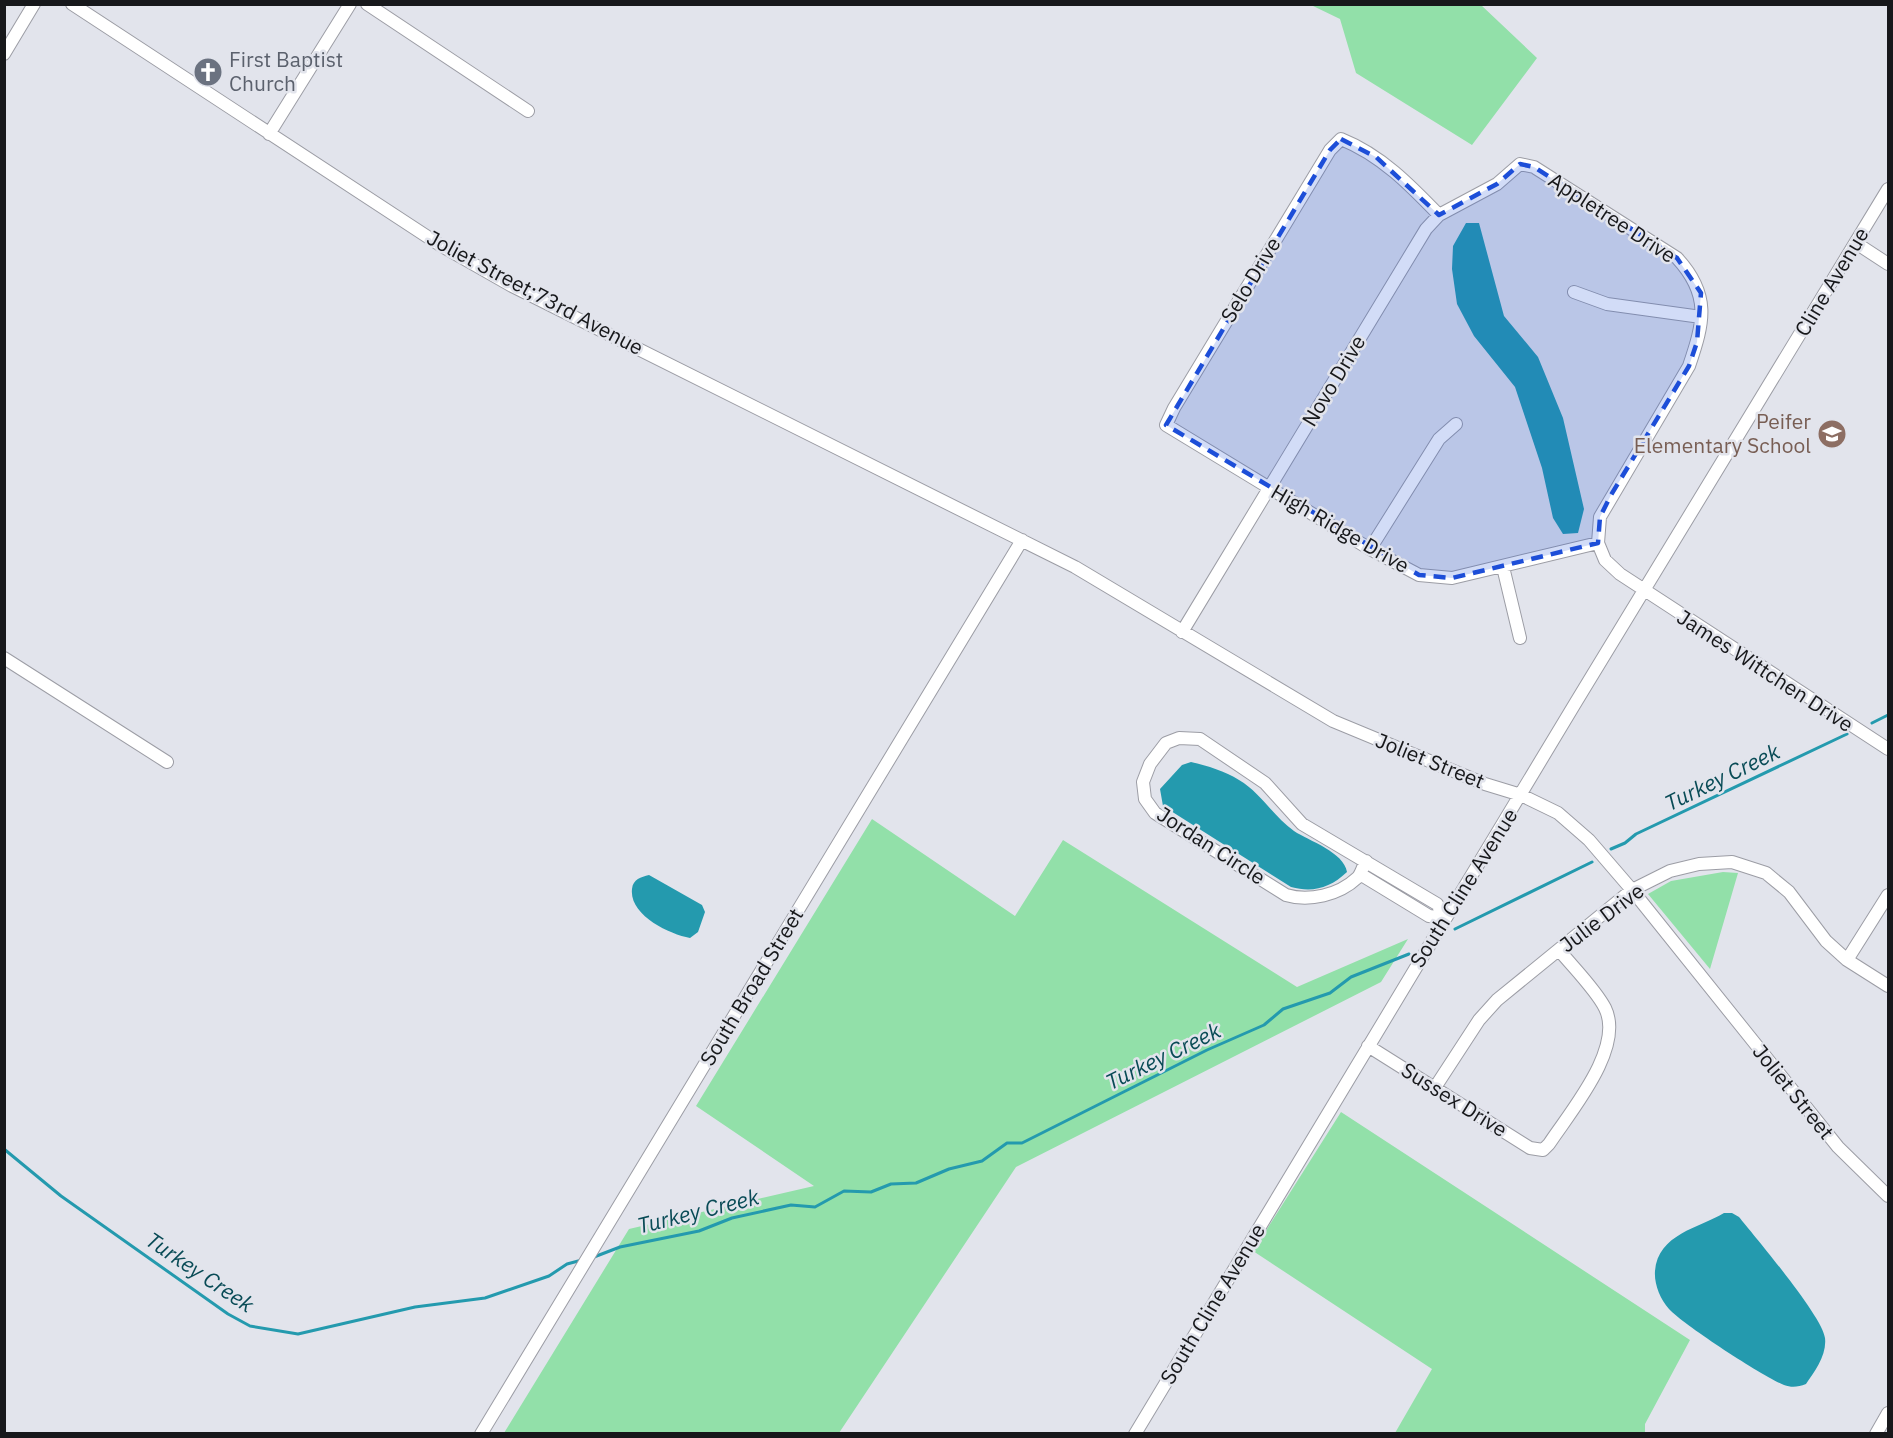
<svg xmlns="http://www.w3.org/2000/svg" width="1893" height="1438" font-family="'IBM Plex Sans',sans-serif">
<rect width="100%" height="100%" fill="#e2e4ec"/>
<path fill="#92e0a9" d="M1311,5H1481L1537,58L1472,145L1356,73L1340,19Z
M872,819L1015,916L1063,840L1297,987L1408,939L1381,982L1016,1167L839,1433H504L629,1229L814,1186L696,1106Z
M1723,872L1738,873L1710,969L1648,894L1671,881Z
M1341,1112L1690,1340L1645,1424V1433H1395L1432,1369L1253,1251Z"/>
<path fill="#249aae" d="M1466,223H1479L1504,316L1538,357L1563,418L1584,509L1578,533L1563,534L1553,518L1542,468L1515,387L1474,336L1457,304L1452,269L1453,246Z
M1191,762C1208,766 1225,771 1239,780C1261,793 1273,816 1294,831C1309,841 1344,852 1347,872C1330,888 1313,893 1291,887L1163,806L1160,789L1182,765Z
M649,875L702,905L705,912L698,932L690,938C669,934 629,915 632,889C633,879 641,877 649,875Z
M1724,1213H1732L1739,1217C1756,1238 1823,1317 1825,1338C1827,1355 1815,1371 1806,1384C1798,1387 1792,1388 1784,1385C1762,1376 1684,1325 1669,1309C1660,1299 1654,1284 1655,1271C1658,1234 1699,1228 1724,1213Z"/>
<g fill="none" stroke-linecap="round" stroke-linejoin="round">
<path stroke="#249aae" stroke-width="3" d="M1872,723L1888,715
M1611,849L1625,843L1636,834L1847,734
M1455,929L1592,862
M4,1149L61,1196L228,1314L250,1326L298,1334L415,1307L485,1298L549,1276L567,1264L582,1260
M594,1257L620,1247L699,1231L732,1218L791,1205L815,1207L844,1191L871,1192L891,1184L916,1183L949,1169L982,1161L1007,1143H1022L1207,1050L1264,1025L1283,1009L1330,993L1351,977L1409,954"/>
<g stroke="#9c9da5" stroke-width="14">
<path id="minor" d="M72,4L440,245L512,286L1075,567L1333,721L1485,784L1521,795L1558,813L1589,840L1632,890L1838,1147L1888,1196
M367,4L528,111
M4,54L34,4
M269,134L350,4
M1439,215C1410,185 1381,155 1341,139L1330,150L1174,408L1166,425L1370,549L1419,575L1452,578L1598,543
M1856,243L1888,264
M1574,292L1607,304L1701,317
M1370,549L1439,439L1456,424
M1503,567L1520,638
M1182,632L1426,229L1439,215L1497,184L1520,164L1534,167L1677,258C1711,295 1704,322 1689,366L1600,517L1598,543L1605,560L1620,574L1888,749
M4,658L167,762
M1366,861C1363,866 1361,875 1357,878C1339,895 1309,902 1286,895L1155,813L1145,799L1143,782L1150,764L1166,743L1179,738L1200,739L1265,783L1302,824L1437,904L1445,918
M1360,874L1429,916L1445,918
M1847,960L1888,895
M1368,1046L1530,1148L1543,1150L1549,1144C1570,1112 1625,1048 1605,1008C1596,990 1573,967 1559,950
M1434,1089L1479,1020L1497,1000L1632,890L1670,871L1699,864L1732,862L1766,873L1789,892L1826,941L1847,960L1888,986
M481,1434L1022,540
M1135,1434L1576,702L1888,189
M1876,1434L1888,1413"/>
</g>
<use href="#minor" stroke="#fff" stroke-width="12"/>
</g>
<path fill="#1d4ed8" fill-opacity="0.2" stroke="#1d4ed8" stroke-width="4.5" stroke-dasharray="12 8" stroke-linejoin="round" d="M1341,139L1376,157L1439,215L1497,184L1520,164L1534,167L1677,258L1701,293L1697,342L1689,366L1611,495L1600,517L1598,543L1452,578L1419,575L1166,425L1330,150Z"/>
<defs>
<g id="church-disc" transform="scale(1.5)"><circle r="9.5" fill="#6b7280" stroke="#e2e4ec"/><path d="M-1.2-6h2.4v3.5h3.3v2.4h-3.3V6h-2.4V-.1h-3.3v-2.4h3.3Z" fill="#fff"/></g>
<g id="school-disc" transform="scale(1.5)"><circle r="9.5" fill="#8d6e63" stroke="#e2e4ec"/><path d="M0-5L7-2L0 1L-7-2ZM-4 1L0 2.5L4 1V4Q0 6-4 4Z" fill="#fff"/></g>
</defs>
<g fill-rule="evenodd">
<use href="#church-disc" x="208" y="72"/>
<use href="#school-disc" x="1832" y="434"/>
</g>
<g text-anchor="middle" stroke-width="5" stroke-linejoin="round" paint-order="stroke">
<g font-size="21" fill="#5b616d" stroke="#e2e4ec" text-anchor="start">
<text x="229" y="67">First Baptist<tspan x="229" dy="24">Church</tspan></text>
</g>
<g font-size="21" fill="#17181b" stroke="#e2e4ec">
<text transform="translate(1612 218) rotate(33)" y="7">Appletree Drive</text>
<text transform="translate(1251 280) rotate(-59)" y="7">Selo Drive</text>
<text transform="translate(1832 282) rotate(-59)" y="7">Cline Avenue</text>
<text transform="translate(535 293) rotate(28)" y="7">Joliet Street;73rd Avenue</text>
<text transform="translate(1334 381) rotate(-59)" y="7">Novo Drive</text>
<text transform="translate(1340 529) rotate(30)" y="7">High Ridge Drive</text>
<text transform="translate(1765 671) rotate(33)" y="7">James Wittchen Drive</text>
<text transform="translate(1430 761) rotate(22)" y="7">Joliet Street</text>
<text transform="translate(1211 846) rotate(33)" y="7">Jordan Circle</text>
<text transform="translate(1464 888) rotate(-58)" y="7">South Cline Avenue</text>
<text transform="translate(1602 918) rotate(-37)" y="7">Julie Drive</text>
<text transform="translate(752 987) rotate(-59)" y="7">South Broad Street</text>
<text transform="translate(1793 1092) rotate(51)" y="7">Joliet Street</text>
<text transform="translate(1454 1100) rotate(32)" y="7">Sussex Drive</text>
<text transform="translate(1213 1304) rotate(-59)" y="7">South Cline Avenue</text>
</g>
<g font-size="21" fill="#785e54" stroke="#e2e4ec" text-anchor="end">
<text x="1811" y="429">Peifer<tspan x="1811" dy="24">Elementary School</tspan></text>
</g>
<g font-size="22" font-style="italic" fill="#094b56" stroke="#e2e4ec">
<text transform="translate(1722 777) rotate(-26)" y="8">Turkey Creek</text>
<text transform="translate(1163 1056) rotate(-26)" y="8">Turkey Creek</text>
<text transform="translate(698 1211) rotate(-14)" y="8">Turkey Creek</text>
<text transform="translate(200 1272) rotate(34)" y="8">Turkey Creek</text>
</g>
</g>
<rect width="1893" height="1438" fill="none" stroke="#17181b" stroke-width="12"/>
</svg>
